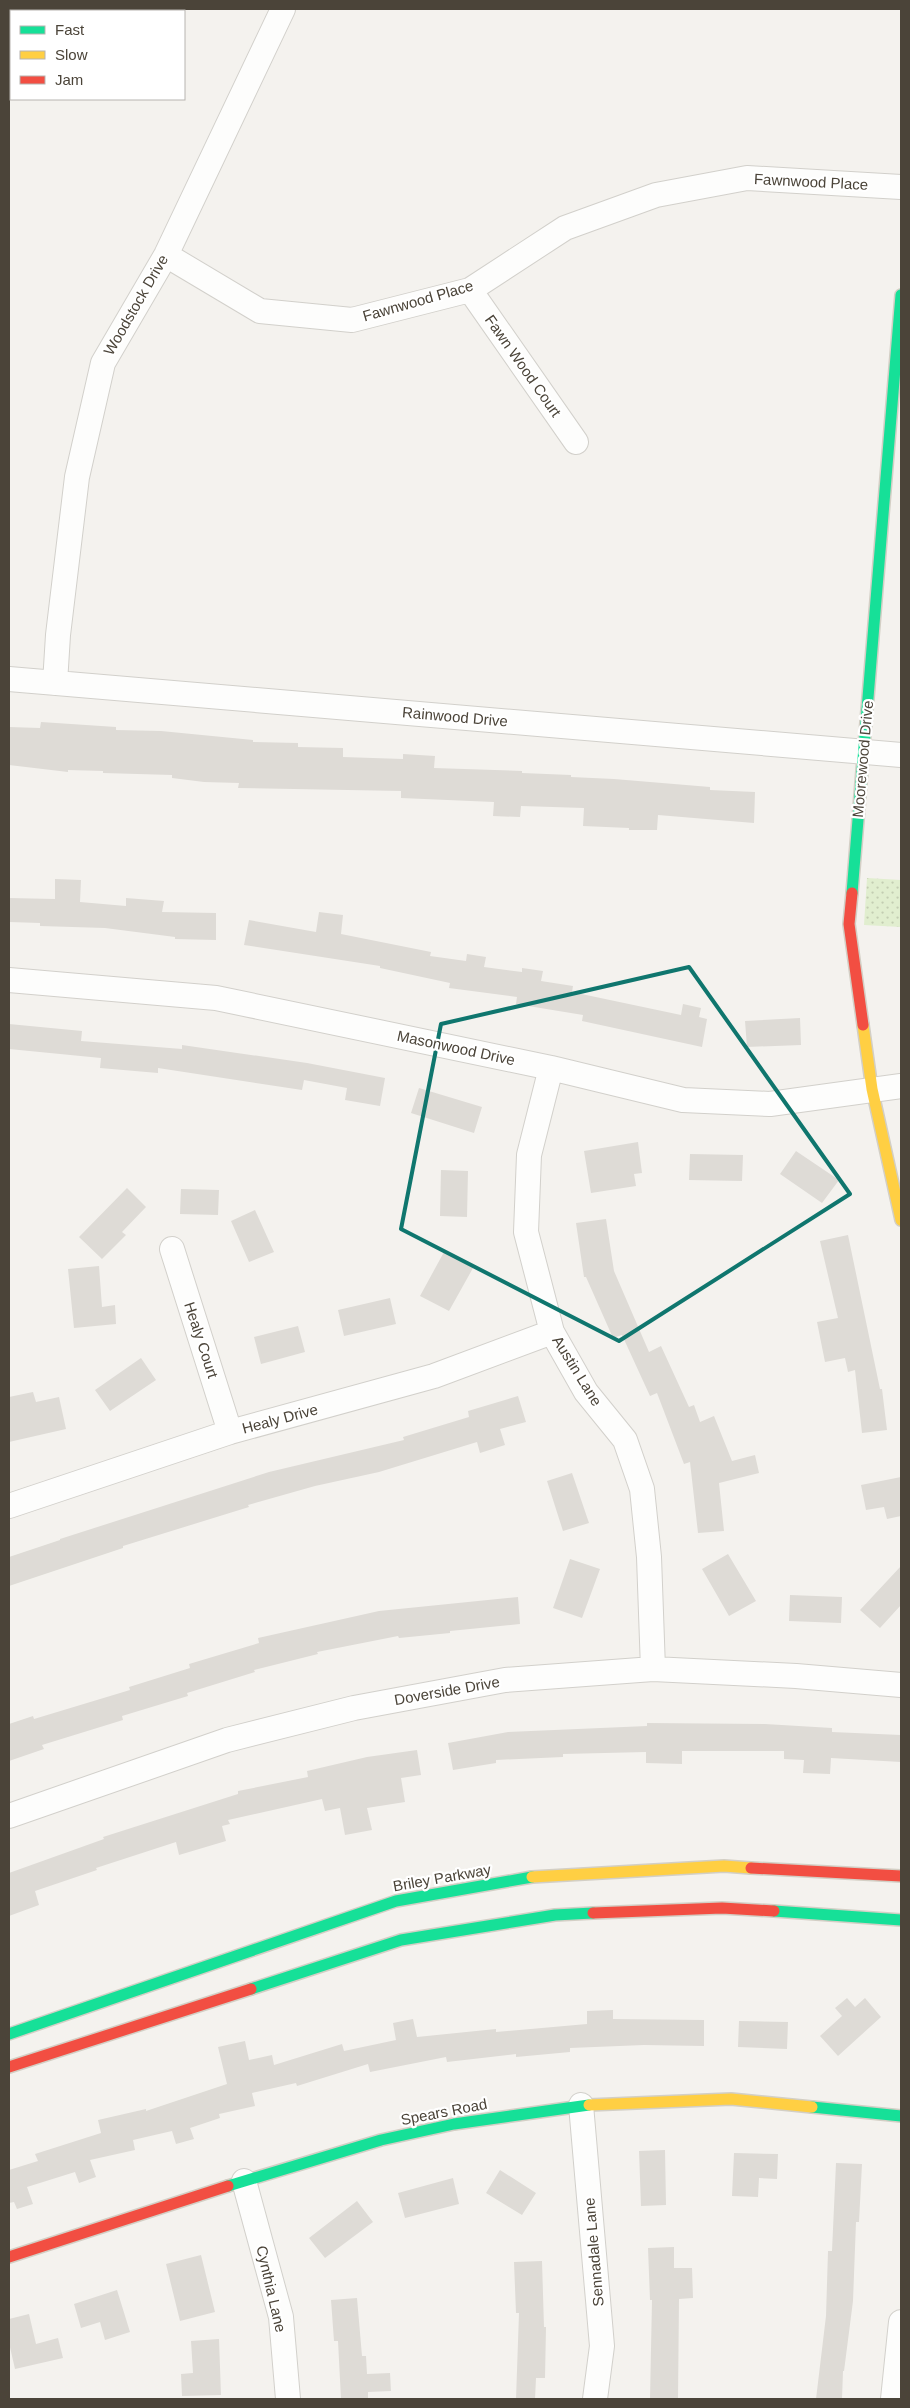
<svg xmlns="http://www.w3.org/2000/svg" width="910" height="2408" font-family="Helvetica,sans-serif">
<defs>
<pattern id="park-dots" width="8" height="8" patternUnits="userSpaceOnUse" patternTransform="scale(1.25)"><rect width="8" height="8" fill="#e1eecf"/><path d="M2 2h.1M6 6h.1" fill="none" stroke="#c3cdb2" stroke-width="1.8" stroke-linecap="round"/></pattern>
</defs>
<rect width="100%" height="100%" fill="#f4f2ee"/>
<path fill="url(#park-dots)" d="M867,878L901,880V927L864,925Z"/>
<path fill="#dedbd6" d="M41,722L116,727V730L161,731L253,740V742L298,743V747L343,748V757L403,759V754L435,756L434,768L522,771V773L571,775V777L614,779L710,787V790L755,792L754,823L658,815L657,830H629V828L583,826L584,808L521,806L520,817L493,816L494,802L401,798V791L238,788L239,783L204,782L172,778V775L103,773V771L68,770V772L9,765V727L40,728Z
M55,879L81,880L80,902L126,906V898L164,901L162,912L216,913V940L175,939V937L105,928L40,926V923L9,922V898L55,899Z
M319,912L343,915L341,934L431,952L430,956L466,961L467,954L486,957L484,967L522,972V968L543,971L541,981L573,986L572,992L681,1015L683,1004L701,1008L699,1017L707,1019L702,1047L582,1021L583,1015L516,1004L517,997L449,988L450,983L380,968V966L244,945L249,920L316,932Z
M800,1018L801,1045L747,1047L745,1021Z
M9,1024L82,1031L81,1041L182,1049V1045L307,1063L385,1078L380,1106L345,1100L347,1088L304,1080L302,1090L158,1068V1073L100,1068L101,1058L9,1049Z
M419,1088L482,1107L474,1133L411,1113Z
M638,1142L642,1173L634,1174L636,1186L591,1193L584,1151Z
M796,1151L839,1180L822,1203L780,1174Z
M690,1154L743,1155L742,1181L689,1180Z
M441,1170L468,1171L467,1217L440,1216Z
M127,1188L146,1207L122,1232L126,1235L102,1259L79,1237Z
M181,1189L219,1190L218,1215L180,1214Z
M255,1210L274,1252L249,1262L231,1221Z
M606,1219L614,1271L649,1352L661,1346L689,1407L694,1405L700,1422L714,1416L732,1461L755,1455L759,1473L719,1483L724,1531L698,1533L690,1462L684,1464L657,1393L650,1396L622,1335L613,1338L586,1277H584L576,1223Z
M848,1235L880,1389H882L887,1430L862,1433L855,1370L848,1372L845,1358L825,1362L817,1322L838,1318L820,1241Z
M444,1252L473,1268L449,1311L420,1296Z
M99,1266L102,1307L115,1305L116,1324L74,1328L68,1269Z
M390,1298L396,1324L344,1336L338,1310Z
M298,1326L305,1352L261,1364L254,1337Z
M141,1358L156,1380L110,1411L95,1390Z
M33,1392L36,1402L59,1397L66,1429L9,1442V1397Z
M518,1396L526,1422L500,1429L505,1445L480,1453L477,1442L379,1472L315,1486L248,1505L249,1507L123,1546V1548L9,1586V1557L60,1540V1539L269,1472L404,1440L403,1437L469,1417L468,1411Z
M572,1473L589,1523L563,1531L547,1481Z
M901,1477V1516L887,1519L884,1507L866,1510L861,1485Z
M728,1554L756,1601L729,1616L702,1569Z
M570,1559L600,1569L582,1618L553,1608Z
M901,1566V1605L880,1628L860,1610Z
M790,1595L842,1597L841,1623L789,1621Z
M518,1597L520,1624L450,1631V1633L399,1638L398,1636L317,1652L318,1654L254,1670L255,1672L187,1693L188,1696L122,1716L123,1720L42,1745L44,1749L9,1761V1724L33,1716L34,1719L130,1690L129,1687L190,1668L189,1664L259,1643L258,1638L379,1611Z
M647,1723L765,1724L832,1728V1732L901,1735V1762L831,1758L830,1774L803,1773L804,1760L784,1759V1751H682V1764L646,1763V1752L563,1754V1757L496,1760V1763L453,1770L448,1743L508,1732L647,1726Z
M417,1750L421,1775L401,1778L405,1802L367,1808L372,1830L345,1835L340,1808L325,1811L322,1799L228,1820L230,1824L222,1826L226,1841L179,1855L176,1842L96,1868L97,1870L35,1891L39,1905L9,1916V1873L104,1839L103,1837L238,1794V1791L308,1777L307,1771L367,1757Z
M847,1998L855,2007L865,1998L881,2017L838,2056L820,2036L842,2016L835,2008Z
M613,2010V2019L704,2020V2046L644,2045L570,2048V2052L516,2057V2054L447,2062L446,2057L370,2072L368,2064L297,2086L296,2083L252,2093L255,2106L219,2114L220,2118L190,2128L194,2139L176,2144L172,2131L133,2140L135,2150L90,2160L96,2177L79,2183L75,2172L27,2187L33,2204L17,2209L14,2202L9,2203V2170L38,2161L35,2154L101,2133L98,2120L146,2109V2111L227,2084L218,2047L245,2041L249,2060L272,2055L274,2065L342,2044L344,2051L396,2040L393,2023L413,2019L417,2037L496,2029V2032L587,2024V2011Z
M739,2021L788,2022L787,2049L738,2047Z
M665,2150L666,2205L641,2206L639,2151Z
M734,2153L778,2154L777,2179L759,2178L758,2197L732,2196Z
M836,2163L862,2164L859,2222H856L853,2301L844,2371H843L842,2399H816L826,2316L828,2251H832Z
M500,2170L536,2193L522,2215L486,2193Z
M453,2178L459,2204L405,2218L398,2193Z
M357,2201L373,2222L325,2258L309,2238Z
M674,2247V2268H692L693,2298L679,2299L678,2399H650L652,2300H650L648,2248Z
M201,2255L215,2312L180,2321L166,2264Z
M542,2261L544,2327H546L545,2378H536L535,2399H516L519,2313H516L514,2262Z
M117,2290L130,2332L105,2340L100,2322L81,2328L74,2304Z
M357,2298L362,2356H366L367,2374L390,2373L391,2391L368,2392V2399H341L338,2341H334L331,2300Z
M29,2314L36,2344L58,2338L63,2358L15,2369L9,2343V2319Z
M219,2339L221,2395L182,2396L181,2374L193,2373L191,2341Z"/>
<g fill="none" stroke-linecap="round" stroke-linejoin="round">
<g stroke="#d2d0cb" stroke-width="26">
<path id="street" d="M166,255L260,311L352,320L470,290L565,228L656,195L747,178L901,187
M470,290L576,442
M9,679L901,755
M55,683L58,635L77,477L103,363L166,255L283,9
M9,980L216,998L551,1068L683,1100L770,1104L901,1086
M551,1068L529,1155L526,1232L552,1332L586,1392L625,1440L642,1489L649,1557L653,1669
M172,1249L230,1432
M9,1506L230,1432L434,1376L552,1332
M9,1816L227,1740L354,1708L505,1680L653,1669L796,1676L901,1685
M581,2105L602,2346L595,2399
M244,2181L281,2317L288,2399
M893,2399L901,2322"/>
</g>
<g stroke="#d3cfc5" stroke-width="14">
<path id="fast" d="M852,893L901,295
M774,1911L901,1920
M251,1989L401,1940L555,1915L593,1913
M9,2034L396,1901L532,1877
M812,2107L901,2116
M228,2186L381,2140L454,2124L589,2105"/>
</g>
<g stroke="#d3cfc5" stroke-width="14">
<path id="slow" d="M863,1025L872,1089L901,1220
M532,1877L724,1866L751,1868
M589,2105L731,2099L812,2107"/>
</g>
<g stroke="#d3cfc5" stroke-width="14">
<path id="jam" d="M852,893L849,924L863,1025
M751,1868L901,1876
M593,1913L722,1908L774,1911
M9,2067L251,1989
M9,2257L228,2186"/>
</g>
<use href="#street" stroke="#fdfdfc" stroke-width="24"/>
<use href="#fast" stroke="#16e098" stroke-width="11"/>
<use href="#slow" stroke="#ffcf43" stroke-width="11"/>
<use href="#jam" stroke="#f24e42" stroke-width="11"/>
</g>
<path fill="none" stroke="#0f766e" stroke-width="4" stroke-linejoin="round" d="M689,967L850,1194L619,1341L401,1229L441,1024Z"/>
<g text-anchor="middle" stroke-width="4.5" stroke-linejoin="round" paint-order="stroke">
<g font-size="15" fill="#4b4439" stroke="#fff">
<text transform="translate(811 182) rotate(3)" y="5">Fawnwood Place</text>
<text transform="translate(418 301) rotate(-16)" y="5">Fawnwood Place</text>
<text transform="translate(136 305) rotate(-60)" y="5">Woodstock Drive</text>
<text transform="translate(523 366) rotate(55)" y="5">Fawn Wood Court</text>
<text transform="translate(455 717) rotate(5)" y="5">Rainwood Drive</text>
<text transform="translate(863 759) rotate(-85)" y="5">Moorewood Drive</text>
<text transform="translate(456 1048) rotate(12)" y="5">Masonwood Drive</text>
<text transform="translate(201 1340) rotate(72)" y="5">Healy Court</text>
<text transform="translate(577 1371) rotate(58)" y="5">Austin Lane</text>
<text transform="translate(280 1419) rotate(-15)" y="5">Healy Drive</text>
<text transform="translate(447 1691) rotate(-10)" y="5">Doverside Drive</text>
<text transform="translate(442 1878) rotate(-10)" y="5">Briley Parkway</text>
<text transform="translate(444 2112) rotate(-11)" y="5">Spears Road</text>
<text transform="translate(594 2252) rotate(-95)" y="5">Sennadale Lane</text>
<text transform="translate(271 2289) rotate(77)" y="5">Cynthia Lane</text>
</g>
</g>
<rect width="910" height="2408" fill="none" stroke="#4b4439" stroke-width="20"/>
<rect x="10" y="10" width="175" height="90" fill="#ffffff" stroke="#b7b4b0"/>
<rect x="20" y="26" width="25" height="8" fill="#16e098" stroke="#b7b4b0"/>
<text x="55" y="35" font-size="15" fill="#4b4439">Fast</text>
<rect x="20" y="51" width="25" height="8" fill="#ffcf43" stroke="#b7b4b0"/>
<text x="55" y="60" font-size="15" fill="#4b4439">Slow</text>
<rect x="20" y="76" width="25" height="8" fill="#f24e42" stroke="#b7b4b0"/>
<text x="55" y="85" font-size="15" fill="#4b4439">Jam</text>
</svg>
